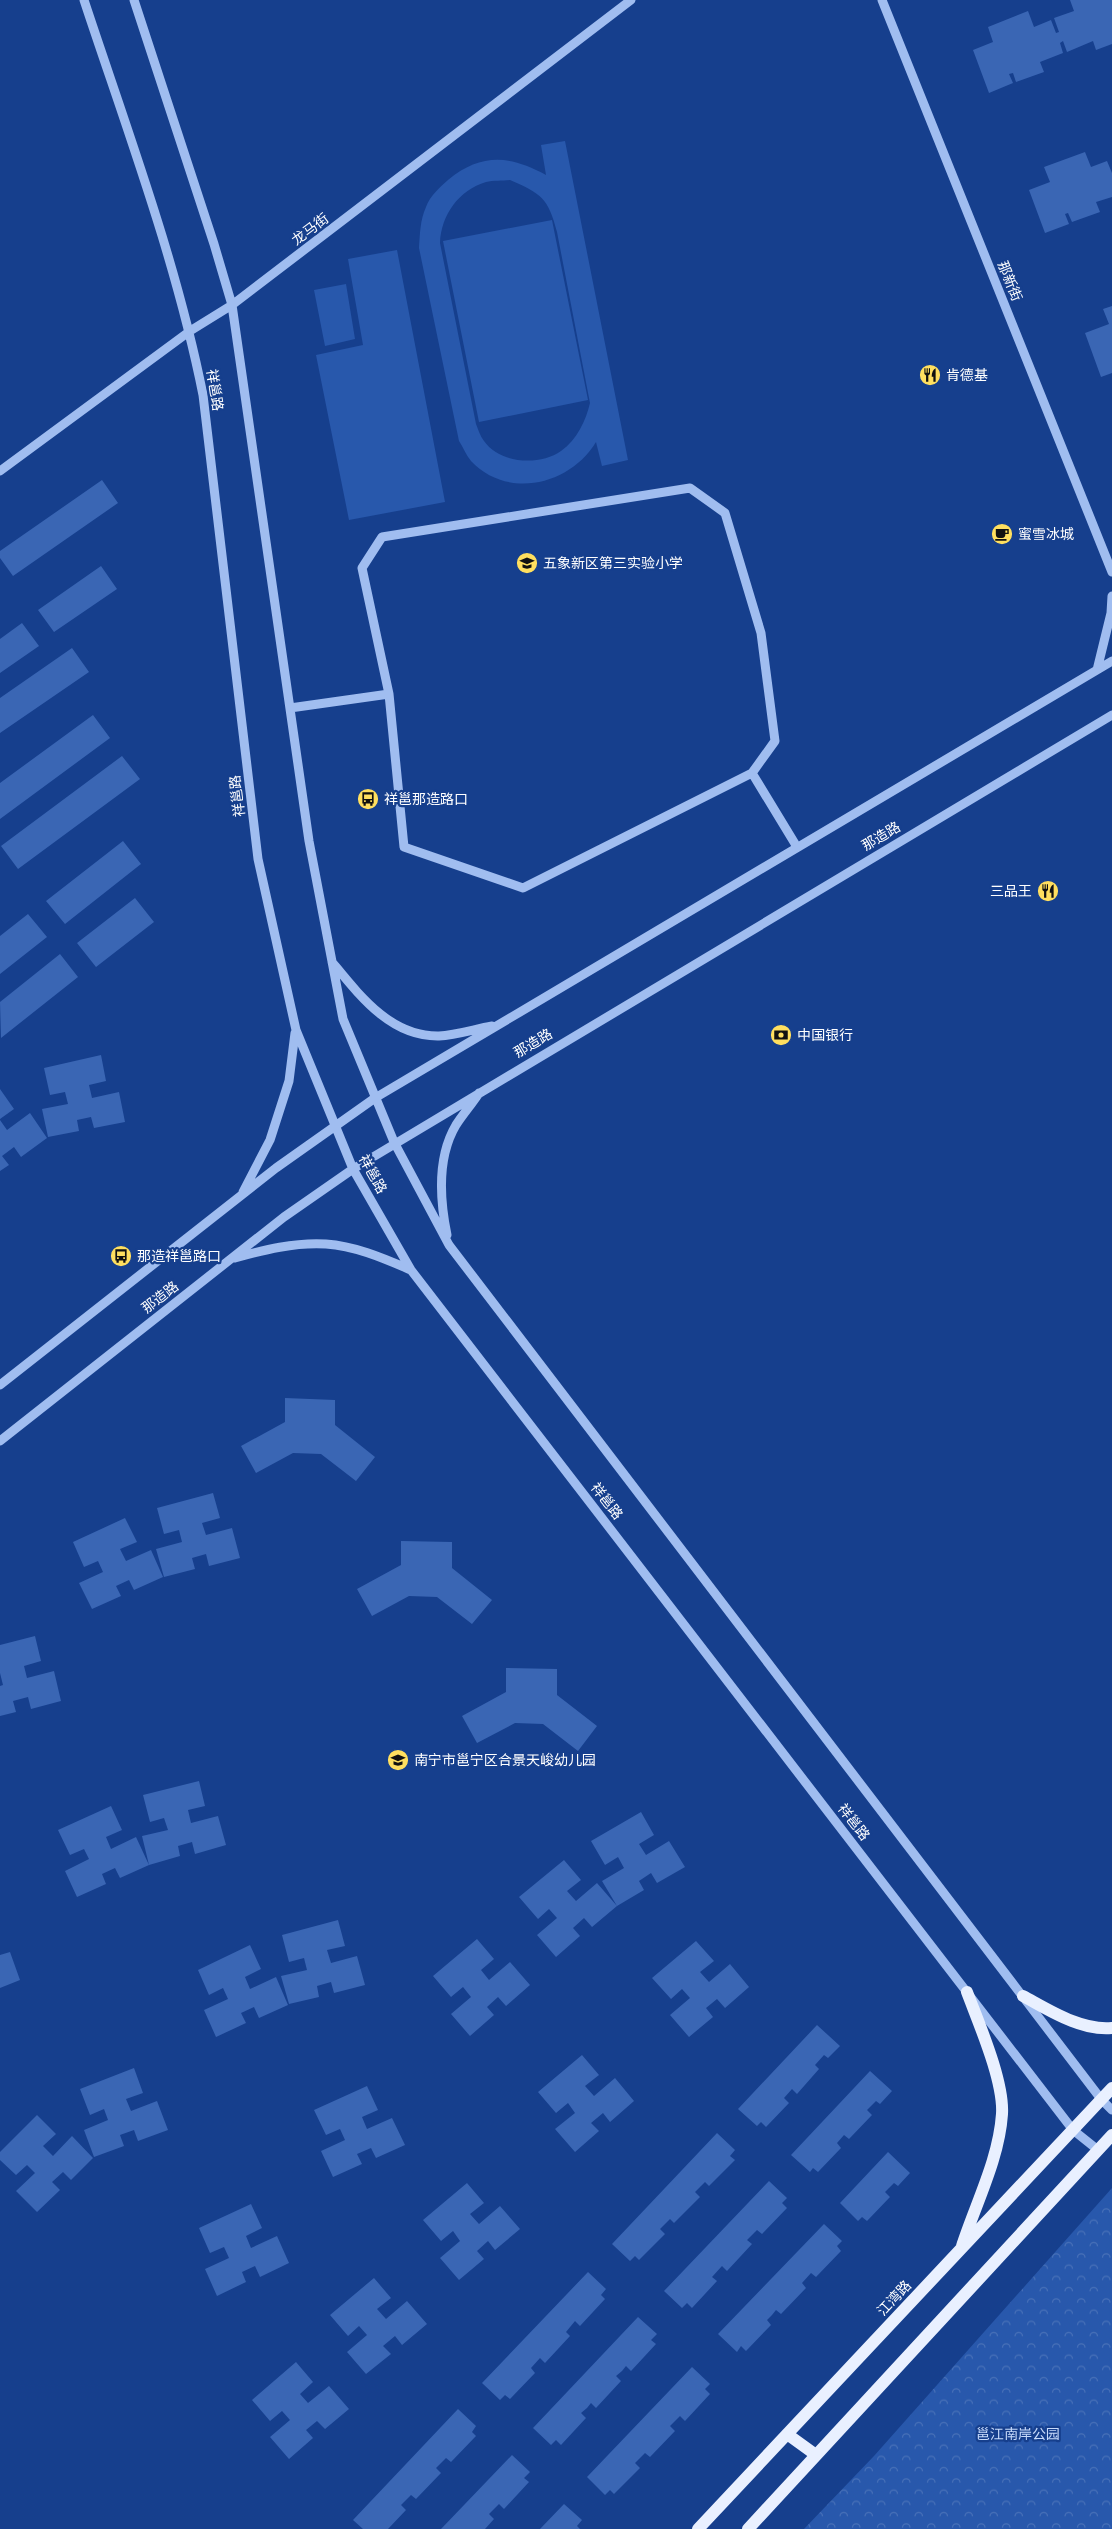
<svg xmlns="http://www.w3.org/2000/svg" width="1112" height="2529" font-family="Cabin,'Noto Sans SC',sans-serif">
<defs>
<pattern id="park-crowns" width="20" height="18" patternUnits="userSpaceOnUse" patternTransform="scale(1.25)"><rect width="20" height="18" fill="#2858ac"/><path d="M2 6a3 3 0 1 1 6 0M12 15a3 3 0 1 1 6 0" fill="none" stroke="#4871b8"/></pattern>
</defs>
<rect width="100%" height="100%" fill="#163f8d"/>
<path fill="#2858ac" fill-rule="evenodd" d="M565,141L628,460L602,466L596,442C570,485 508,500 471,461C466,455 463,447 459,441L419,248C420,234 420,220 426,207C430,196 439,188 448,180C481,153 510,155 546,175L541,145ZM510,180C542,194 548,198 557,232L590,403C586,420 577,440 561,451C540,466 500,464 484,441C480,436 478,429 476,424L440,243C441,215 459,190 486,182C493,180 502,181 510,180Z
M552,220L588,400L479,422L443,241Z
M397,250L445,502L349,520L316,355L363,345L348,259Z
M346,284L355,339L325,346L314,290Z"/>
<path fill="url(#park-crowns)" d="M1112,2188V2529H804L874,2456Z"/>
<path fill="#3a66b4" d="M1070,0H1112V44L1096,50L1093,41L1067,52L1063,41L1060,43L1063,53L1040,62L1044,72L1016,82L1013,73L1009,74L1013,83L989,93L973,50L993,42L988,27L1028,11L1034,27L1051,20L1056,33L1059,32L1054,18L1074,11Z
M1085,152L1091,167L1107,161L1112,173V197L1096,202L1100,212L1072,222L1068,213L1065,214L1069,224L1045,233L1029,190L1050,182L1044,167Z
M1112,306V373L1101,377L1085,333L1109,324L1103,309Z
M102,480L118,503L13,576L0,558V551Z
M101,566L117,589L54,632L38,610Z
M22,623L39,646L0,673V639Z
M72,648L89,672L0,733V698Z
M93,715L110,738L0,819V783Z
M122,756L140,779L18,869L1,846Z
M123,841L141,864L65,924L46,901Z
M135,898L154,922L96,967L77,943Z
M28,914L47,937L0,974V936Z
M60,954L78,977L1,1038L0,1002Z
M101,1055L106,1081L89,1085L92,1098L119,1092L125,1122L94,1128L91,1117L77,1120L79,1131L48,1137L42,1109L68,1104L65,1092L50,1095L44,1068Z
M0,1089L14,1109L0,1119Z
M30,1113L47,1138L21,1157L14,1147L2,1156L9,1165L0,1171V1120L7,1130Z
M285,1398L335,1400V1425L375,1457L356,1481L321,1454L293,1453L256,1473L241,1446L285,1422Z
M213,1493L220,1518L202,1523L206,1535L232,1528L240,1558L209,1566L206,1554L192,1558L195,1569L164,1577L156,1549L182,1542L179,1530L164,1534L157,1508Z
M125,1518L137,1542L120,1549L126,1561L151,1550L163,1577L134,1590L129,1580L116,1586L121,1596L92,1609L79,1583L103,1572L98,1561L84,1567L73,1542Z
M401,1541L452,1542V1568L492,1600L472,1624L437,1597L409,1596L372,1616L357,1589L401,1565Z
M35,1636L41,1661L24,1666L27,1678L54,1671L61,1701L31,1709L28,1697L13,1701L16,1712L0,1716V1686L3,1685L0,1673V1645Z
M506,1668L557,1669V1695L597,1726L578,1751L543,1724L515,1723L477,1743L462,1716L506,1692Z
M199,1781L205,1806L188,1810L191,1823L218,1816L226,1845L195,1854L192,1842L178,1846L180,1856L149,1865L142,1836L168,1830L164,1818L150,1822L143,1795Z
M111,1806L122,1830L106,1837L111,1849L136,1837L149,1865L120,1878L115,1868L102,1874L106,1884L77,1897L65,1871L89,1859L84,1849L70,1855L58,1830Z
M641,1812L654,1835L639,1844L646,1855L669,1841L685,1867L657,1883L651,1873L639,1881L644,1890L617,1906L602,1881L624,1868L618,1857L605,1865L591,1841Z
M564,1860L581,1880L567,1891L576,1901L597,1883L617,1906L592,1927L584,1918L573,1928L580,1936L556,1957L537,1935L557,1918L549,1909L538,1919L519,1897Z
M338,1920L345,1946L327,1950L331,1963L357,1956L365,1985L334,1993L331,1982L317,1986L319,1997L289,2004L281,1976L307,1970L304,1958L289,1962L282,1935Z
M477,1939L494,1959L481,1970L489,1980L510,1962L530,1985L506,2006L498,1997L487,2007L494,2015L470,2036L451,2014L471,1997L463,1987L451,1997L433,1976Z
M696,1941L714,1961L700,1972L709,1982L730,1964L749,1987L725,2008L717,1999L706,2008L713,2017L689,2037L670,2015L690,1998L682,1989L671,1999L652,1978Z
M250,1945L261,1969L245,1977L250,1989L276,1977L288,2005L259,2018L254,2007L241,2013L246,2023L216,2037L204,2010L228,1999L223,1988L209,1995L198,1970Z
M10,1952L20,1980L0,1988V1955Z
M817,2025L840,2046L828,2058L824,2055L815,2065L819,2069L797,2094L792,2089L784,2098L789,2103L766,2127L761,2122L757,2126L738,2109Z
M582,2055L599,2075L585,2086L594,2096L615,2078L634,2101L610,2122L603,2113L591,2123L599,2131L575,2152L555,2129L575,2113L568,2103L556,2113L538,2092Z
M134,2068L143,2093L126,2099L131,2111L157,2101L168,2130L138,2141L134,2130L120,2135L124,2146L94,2157L84,2130L108,2120L104,2109L90,2115L80,2089Z
M870,2071L892,2091L880,2104L876,2101L867,2110L872,2115L849,2139L844,2135L837,2143L841,2148L818,2172L813,2168L810,2172L791,2155Z
M367,2086L378,2110L362,2117L367,2129L392,2118L405,2145L376,2158L371,2148L357,2154L362,2164L333,2177L321,2151L345,2140L340,2129L326,2135L314,2110Z
M37,2115L56,2134L43,2146L53,2156L72,2136L93,2158L71,2180L63,2172L52,2182L60,2190L37,2212L16,2191L35,2173L27,2165L16,2175L0,2160V2152Z
M717,2133L735,2150L730,2156L735,2160L709,2186L705,2182L695,2192L700,2197L674,2223L670,2219L660,2229L665,2234L639,2260L635,2256L630,2261L612,2244Z
M888,2152L910,2173L898,2186L894,2183L885,2192L890,2197L867,2221L862,2217L858,2221L840,2203Z
M769,2181L787,2198L782,2203L787,2208L762,2234L757,2230L747,2240L752,2244L727,2271L722,2266L712,2277L717,2281L692,2308L687,2303L682,2308L664,2291Z
M467,2183L484,2203L470,2214L479,2224L500,2206L520,2229L495,2250L488,2241L477,2251L484,2259L459,2280L440,2258L460,2241L453,2231L441,2241L423,2220Z
M251,2204L262,2228L246,2236L251,2248L277,2236L289,2263L260,2277L255,2266L242,2272L246,2282L217,2296L205,2269L229,2258L224,2247L210,2253L199,2228Z
M824,2224L842,2241L837,2246L841,2251L816,2277L811,2273L802,2283L806,2288L781,2314L776,2310L772,2315L767,2320L771,2325L746,2351L741,2346L737,2352L718,2334Z
M588,2272L606,2289L601,2295L605,2299L580,2326L575,2321L566,2332L570,2336L545,2363L540,2358L531,2368L535,2373L510,2399L505,2395L500,2400L482,2383Z
M374,2278L391,2298L377,2309L386,2319L407,2301L427,2324L402,2345L395,2336L383,2346L391,2354L366,2374L347,2352L367,2335L359,2326L348,2336L330,2315Z
M638,2317L657,2334L651,2340L656,2344L631,2371L626,2366L622,2371L616,2376L621,2381L596,2408L591,2403L587,2408L581,2413L586,2418L561,2445L556,2440L551,2445L533,2428Z
M296,2362L313,2382L300,2394L308,2403L329,2386L349,2409L325,2429L317,2421L306,2430L313,2438L289,2459L270,2437L290,2420L282,2411L270,2421L252,2400Z
M692,2367L710,2384L705,2389L710,2394L685,2421L680,2416L670,2426L675,2431L650,2457L645,2453L635,2463L640,2468L614,2494L610,2490L605,2495L587,2477Z
M458,2409L476,2426L472,2432L476,2436L451,2462L446,2458L436,2468L441,2473L416,2499L411,2495L401,2505L406,2510L388,2529H363L353,2520Z
M512,2455L530,2472L524,2478L529,2482L504,2509L499,2504L489,2514L494,2519L485,2529H441Z
M564,2504L582,2520L577,2526L580,2529H540Z"/>
<g fill="none" stroke-linecap="round" stroke-linejoin="round">
<path stroke="#a0bdf0" stroke-width="9" d="M84,0C127,130 176,260 203,395L258,859L296,1030L353,1169L411,1270L1073,2130L1098,2150
M134,0L214,244L232,305L309,841L343,1019L394,1142L449,1245L1101,2099L1112,2110
M882,0L1112,572
M0,471L190,331L232,305L631,0
M1097,670L1111,613L1112,596
M389,694L362,568L382,537L690,488L725,513L761,633L775,741L752,773
M290,708L389,694L404,847L523,888L752,773L797,847
M332,962C360,996 391,1037 439,1036C456,1035 475,1029 492,1026
M243,1192L270,1140L289,1081L295,1033
M447,1235C440,1201 437,1157 456,1125C463,1114 472,1104 479,1093
M235,1258C264,1250 295,1242 326,1244C356,1246 385,1259 411,1270
M0,1385L276,1168L375,1098L1112,661
M0,1441L284,1217L353,1169L1112,715"/>
<path stroke="#e9f0ff" stroke-width="12" d="M1023,1996C1049,2010 1081,2031 1112,2028
M962,2246C976,2203 999,2159 1002,2114C1004,2081 979,2024 967,1992
M787,2434L816,2455
M698,2529L1112,2088
M748,2529L1112,2135"/>
</g>
<defs>
<g id="restaurant-disc" transform="scale(1.125)"><circle r="9.5" fill="#ffdf5f" stroke="#163f8d"/><path d="M-5-6h1v4h1v-4h1v4h1v-4h1v5L-1.5 .5V6h-2V.5L-5-1ZM5-6V6H3V1.5H1.5Q1.5-4 5-6Z" fill="#111"/></g>
<g id="cafe-disc" transform="scale(1.125)"><circle r="9.5" fill="#ffdf5f" stroke="#163f8d"/><path d="M-5.5-4.5H6V0H3Q3 3.5 0 3.5H-2.5Q-5.5 3.5-5.5 0ZM3-3.2v2h1.7v-2ZM-6 4.5H4V6H-6Z" fill="#111"/></g>
<g id="school-disc" transform="scale(1.125)"><circle r="9.5" fill="#ffdf5f" stroke="#163f8d"/><path d="M0-5L7-2L0 1L-7-2ZM-4 1L0 2.5L4 1V4Q0 6-4 4Z" fill="#111"/></g>
<g id="bus-disc" transform="scale(1.125)"><circle r="9.5" fill="#ffdf5f" stroke="#163f8d"/><path d="M-5-6H5V4H4V6H2V4H-2V6H-4V4H-5ZM-3.5-4V0h7V-4ZM-3.5 1.2v1.5H-2V1.2ZM2 1.2v1.5H3.5V1.2Z" fill="#111"/></g>
<g id="bank-disc" transform="scale(1.125)"><circle r="9.5" fill="#ffdf5f" stroke="#163f8d"/><path d="M-6-4H6V4H-6ZM0-2.3a2.3 2.3 0 1 0 0 4.6a2.3 2.3 0 1 0 0-4.6Z" fill="#111"/></g>
</defs>
<g fill-rule="evenodd">
<use href="#restaurant-disc" x="930" y="375"/>
<use href="#cafe-disc" x="1002" y="534"/>
<use href="#school-disc" x="527" y="563"/>
<use href="#bus-disc" x="368" y="799"/>
<use href="#restaurant-disc" x="1048" y="891"/>
<use href="#bank-disc" x="781" y="1035"/>
<use href="#bus-disc" x="121" y="1256"/>
<use href="#school-disc" x="398" y="1760"/>
</g>
<g text-anchor="middle" stroke-width="4.5" stroke-linejoin="round" paint-order="stroke">
<g font-size="14" fill="#fff" stroke="#163f8d">
<text transform="translate(310 229) rotate(-37)" y="5">龙马街</text>
<text transform="translate(1010 281) rotate(68)" y="5">那新街</text>
<text transform="translate(215 390) rotate(81)" y="5">祥邕路</text>
<text transform="translate(237 796) rotate(-97)" y="5">祥邕路</text>
<text transform="translate(881 836) rotate(-31)" y="5">那造路</text>
<text transform="translate(533 1043) rotate(-31)" y="5">那造路</text>
<text transform="translate(373 1174) rotate(61)" y="5">祥邕路</text>
<text transform="translate(160 1297) rotate(-38)" y="5">那造路</text>
<text transform="translate(607 1501) rotate(52)" y="5">祥邕路</text>
<text transform="translate(854 1822) rotate(52)" y="5">祥邕路</text>
<text transform="translate(894 2298) rotate(-47)" y="5">江湾路</text>
</g>
<g font-size="14" fill="#fff" stroke="#163f8d" text-anchor="start">
<text x="946" y="380">肯德基</text>
<text x="1018" y="539">蜜雪冰城</text>
<text x="543" y="568">五象新区第三实验小学</text>
<text x="384" y="804">祥邕那造路口</text>
<text x="1032" y="896" text-anchor="end">三品王</text>
<text x="797" y="1040">中国银行</text>
<text x="137" y="1261">那造祥邕路口</text>
<text x="414" y="1765">南宁市邕宁区合景天峻幼儿园</text>
</g>
<g font-size="14" fill="#c7dafb" stroke="#163f8d">
<text x="1018" y="2439">邕江南岸公园</text>
</g>
</g>
</svg>
